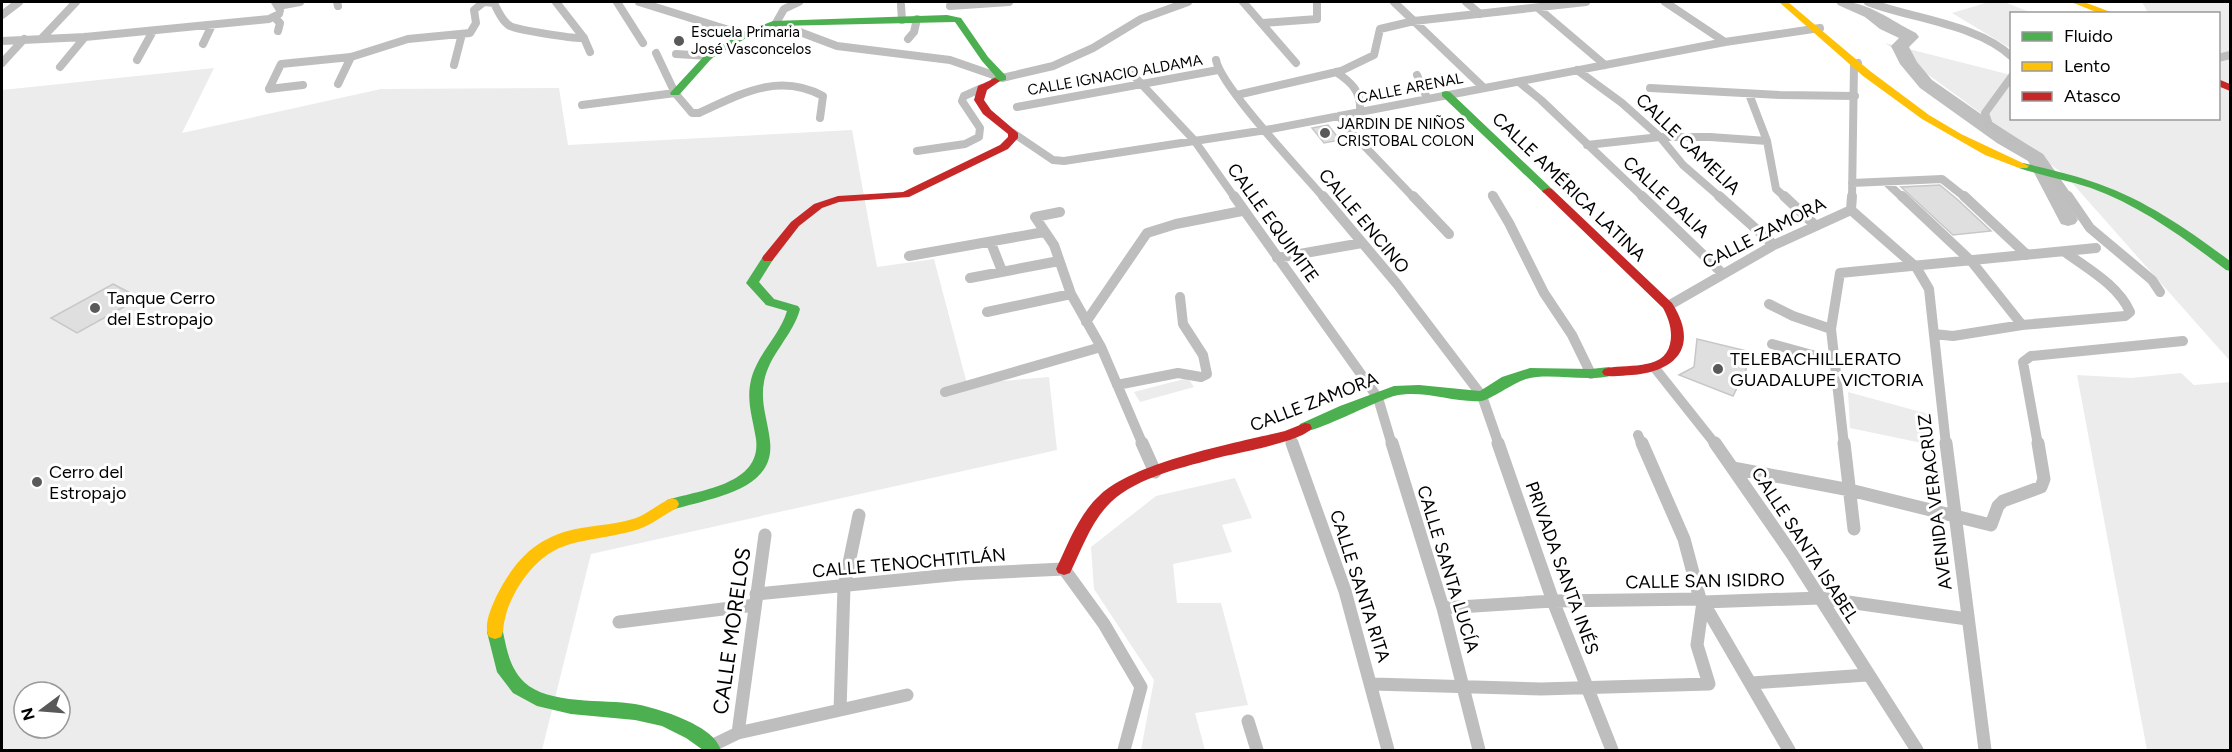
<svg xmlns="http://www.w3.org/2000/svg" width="2232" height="752" font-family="Figtree,sans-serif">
<rect width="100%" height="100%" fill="#fff"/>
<path fill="#ececec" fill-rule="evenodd" d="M1989,2H2004L2032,13L2012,14L2011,62L2010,48L1952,13Z
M2142,2H2230V361L2065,175L1885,43L2011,75L2012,118H2218V14L2148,13Z
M214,68L182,133L381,89L559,88L568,145L852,130L877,267L934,259L967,384L1049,377L1057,450L591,554L542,750H2V90ZM24,692H60V728H24Z
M2181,373L2194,385L2230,382V750H2147L2077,375L2131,378Z
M1188,378L1194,387L1140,402L1134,392Z
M1848,392L1932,415L1936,446L1850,428Z
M1235,478L1252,518L1222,525L1232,552L1173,564L1177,603H1221L1248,705L1195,713L1205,750H1141L1154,680L1094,589L1091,547L1156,496Z"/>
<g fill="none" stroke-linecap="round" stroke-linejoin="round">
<path fill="#bfbfbf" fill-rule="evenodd" d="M1836,2C1867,0 1889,20 1916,33L1919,37L1909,47L1917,62L1932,80L2011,135L2043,154L2078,220L2075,224L2068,226L2061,224L2028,161L1997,143L1920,88L1900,64L1891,46L1899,38L1880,29L1865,17L1838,5Z"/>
</g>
<path fill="#dfdfdf" stroke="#c7c7c7" stroke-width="1.5" d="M1328,125L1340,140L1324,143L1312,128Z
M1940,185L1958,200L1991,231L1953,235L1901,187Z
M113,284L140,298L77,333L51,318Z
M1697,339L1747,351L1746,370L1733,396L1679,375L1694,367Z"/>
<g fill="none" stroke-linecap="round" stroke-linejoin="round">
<path stroke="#bebebe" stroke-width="8" d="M337,2L338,6
M556,2L584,38L590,52
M617,2L643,43
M639,2L745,35
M799,2L784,9L776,23L837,46L950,60L1002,78L1053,66L1093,48L1141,19L1188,2
M1243,2L1296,63
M1394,2L1484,88
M1466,2L1480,14
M1665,2L1725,42
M1868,2C1912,19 1978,24 2012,57
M901,5L902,20
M278,6L300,2
M950,6L1009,2
M1538,8L1605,65
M2,15L19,2
M275,18L280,23L278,31
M1263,23L1317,19V2
M42,38L76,2
M908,39L914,32L917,19
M2,41L85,37L269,19L279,14L280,10L275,2
M203,44L212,25
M656,53L675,93L692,113H699C741,94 778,72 823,96L820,118
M676,54L709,56
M2218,58L2230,55
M137,60L153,31
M1216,60C1221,87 1302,172 1324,198
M2,63L24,39
M454,65L462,34
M60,67L85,37
M1577,70L1622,103L1660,137L1683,165L1721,198
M1336,72C1351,82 1361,91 1360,110
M1133,75L1194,140L1235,198
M1417,75L1427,98
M2012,76L1985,113L1989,125L2041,158L2069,198
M1519,82L1541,100L1644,198
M338,84L351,57
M1650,88L1780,95L1855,96
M269,89L281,64L351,57L408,39L470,33L476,23L474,10L484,2L494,3C498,11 502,21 510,26C518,30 574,39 584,38
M269,89L303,85
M1749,94L1767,141L1776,189L1786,198
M1237,95L1341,71L1374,55L1380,29L1414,21L1586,2
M582,105L675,93
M1017,107L1218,70
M1339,116L1354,135L1414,198
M1013,133L1053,160L1064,161L1266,130L1725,42L1820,28
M1587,145L1660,137H1710L1767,141
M917,151L965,144L979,137L980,128L962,101L964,96L982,88
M1852,183L1942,179L1966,198
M1887,183L1903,198
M1492,195L1494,198
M1852,198L1854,65L1858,63"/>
<path stroke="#bebebe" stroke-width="10" d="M1234,196L1378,398L1392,445
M1323,196L1397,284L1482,396L1499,445
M1413,196L1449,234
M1493,196L1509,223L1544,293L1572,335L1591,374
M1642,196L1722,273
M1719,196L1774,245
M1784,196L1816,226
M1902,196L1972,262L2022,325
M1964,196L2027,255
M2068,196L2090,228L2152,280L2160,292
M1851,210L1916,267L1929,289L1946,445
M1851,210L1852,196
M1060,212L1035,217L1054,245L1071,294L1101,347L1143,445
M991,243L1002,271
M909,256L1044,232
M1277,258L1362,243
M970,278L1059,261
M1769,304L1793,316L1831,329
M1668,306L1774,245L1851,210
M987,312L1071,294
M1086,322L1147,233L1176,224L1242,211
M1934,334L1953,336L2022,325L2125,316L2130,312C2118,285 2088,269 2065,252
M1772,344L1834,361
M1654,367L1716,445
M1117,385L1178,373L1201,377L1207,374L1203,355L1183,324L1180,297
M945,392L1101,347
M1289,435L1293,445
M1638,435L1642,445
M1844,445L1831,329L1840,273L2096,248
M2038,445L2023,362L2031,356L2183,341"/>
<path stroke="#bebebe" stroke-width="13" d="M1142,443L1155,472
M1292,443L1345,591L1388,750
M1392,443L1443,608L1479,750
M1498,443L1553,601L1612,750
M1642,443L1684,539L1700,599
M1715,443L1792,554L1917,750
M1844,443L1854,529
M1946,443L1985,750
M1733,468L1850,490L1991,525L1998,506L2003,501L2041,487L2044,479L2038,443
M756,594L961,574L1064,569L1104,624L1141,687L1124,750
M1703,602L1789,750
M1443,608L1553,601L1700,599L1703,602L1820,598L1967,619
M619,622L755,605
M1752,683L1867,675
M1373,684L1541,689L1709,684L1697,645L1703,602
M840,710L844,587L859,515
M1248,721L1257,750
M738,733L765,535
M711,746L738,733L907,695"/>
<path fill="#4caf50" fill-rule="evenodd" d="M947,15L961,18L988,57L1006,76V80L991,83V79L996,77L982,61L955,22L777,26L748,37L712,58L679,95H671L670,93L706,54L742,33L773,21Z
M1446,91L1450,92L1552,189V193H1544L1442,96V92Z
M2023,163C2048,169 2075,175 2099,184C2147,201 2190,231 2230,261V271L2226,270C2184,238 2141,206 2091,188C2067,180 2043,176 2019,168V164Z
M768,254L774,258L759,282L774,299L798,306L800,309C793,336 769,354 764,382C760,403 768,421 770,441C776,492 708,498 672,510L667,508L665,504L667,500C699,490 762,485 756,439C753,419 746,401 751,380C757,354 779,337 787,311L766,305L746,283L764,255Z
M1609,367L1614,369L1616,372L1614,375C1586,383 1552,372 1526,379C1513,383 1490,400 1481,401C1453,403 1423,389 1394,396C1376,401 1311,435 1300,432L1298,428L1300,424L1340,406L1394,386L1419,385L1480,391L1502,377L1530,368L1591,369Z
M495,625L501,627L503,632C507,651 510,668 524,682C548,705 604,699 635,704C656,708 673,714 692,723C705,730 716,737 721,750H703L686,738L662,726L635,720L571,714L537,706L513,693L497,672L487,632L489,627Z"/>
<path fill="#ffc107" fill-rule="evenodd" d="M1779,2H1788L1870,71L1929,115L1961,134L2029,166L2027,168H2019L1985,155L1922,119L1863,76Z
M2071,2H2084L2116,14H2101Z
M672,498L677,500L679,504L677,508C663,515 652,525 636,530C581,546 552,533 517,589C512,598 507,608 505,619C503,625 504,631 501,637L495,639L489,637C483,625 491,609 496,597C516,558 537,536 581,528C599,525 618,524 636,518C649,513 659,503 672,498Z"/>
<path fill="#c62828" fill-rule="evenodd" d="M995,78L1000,81L987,90L984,100L991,110L1018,133V138L1008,149L909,197L839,202L822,208L799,226L772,261H764L762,258L764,255L791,222L814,204L838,196L903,192L1000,145L1008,137V134L983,114L974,100L978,86Z
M2218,79L2230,84V91L2218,86Z
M1548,188L1552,189L1672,303C1699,345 1678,371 1632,375C1623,375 1613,378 1604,375L1602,372L1604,369C1624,363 1664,372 1670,344C1673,332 1669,319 1663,308L1544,193L1542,191Z
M1305,423L1310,424L1312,428C1303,441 1239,453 1221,457C1185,467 1139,476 1111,502C1091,521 1082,549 1070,573L1064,575L1058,573L1056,569C1068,544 1079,514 1100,495C1137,461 1236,443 1285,431Z"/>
</g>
<g fill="#595959" stroke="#fff" stroke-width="2">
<circle cx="679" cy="41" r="6"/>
<circle cx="1325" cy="133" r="6"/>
<circle cx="95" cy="308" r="6"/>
<circle cx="1718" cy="369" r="6"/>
<circle cx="37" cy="482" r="6"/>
</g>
<g text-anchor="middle" stroke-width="6" stroke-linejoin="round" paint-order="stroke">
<g font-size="15" fill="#000" stroke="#fff" text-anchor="start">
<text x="691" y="37">Escuela Primaria<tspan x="691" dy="17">José Vasconcelos</tspan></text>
<text x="1337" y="129">JARDIN DE NIÑOS<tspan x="1337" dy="17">CRISTOBAL COLON</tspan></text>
</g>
<g font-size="15" fill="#000" stroke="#fff">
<text transform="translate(1115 75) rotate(-10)" y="5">CALLE IGNACIO ALDAMA</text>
<text transform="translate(1410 88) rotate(-11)" y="5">CALLE ARENAL</text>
</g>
<g font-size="18" fill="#000" stroke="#fff">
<text transform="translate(1688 144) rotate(44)" y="6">CALLE CAMELIA</text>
<text transform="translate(1569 187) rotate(44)" y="6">CALLE AMÉRICA LATINA</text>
<text transform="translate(1666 197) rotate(43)" y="6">CALLE DALIA</text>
<text transform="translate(1364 221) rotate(50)" y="6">CALLE ENCINO</text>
<text transform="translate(1273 223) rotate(54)" y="6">CALLE EQUIMITE</text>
<text transform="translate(1764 233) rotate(-27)" y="6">CALLE ZAMORA</text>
<text transform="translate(1314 402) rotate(-21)" y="6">CALLE ZAMORA</text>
<text transform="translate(1935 502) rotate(-97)" y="6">AVENIDA VERACRUZ</text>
<text transform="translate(1805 545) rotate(57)" y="6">CALLE SANTA ISABEL</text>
<text transform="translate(909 563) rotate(-5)" y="6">CALLE TENOCHTITLÁN</text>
<text transform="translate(1562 568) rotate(70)" y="6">PRIVADA SANTA INÉS</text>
<text transform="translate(1448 569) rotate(73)" y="6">CALLE SANTA LUCÍA</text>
<text transform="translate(1705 581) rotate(-1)" y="6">CALLE SAN ISIDRO</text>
<text transform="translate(1360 586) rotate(72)" y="6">CALLE SANTA RITA</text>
</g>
<g font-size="18" fill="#000" stroke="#fff" text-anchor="start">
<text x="107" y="304">Tanque Cerro<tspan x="107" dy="21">del Estropajo</tspan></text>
<text x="1730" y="365">TELEBACHILLERATO<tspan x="1730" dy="21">GUADALUPE VICTORIA</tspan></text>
<text x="49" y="478">Cerro del<tspan x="49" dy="21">Estropajo</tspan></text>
</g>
<g font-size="21" fill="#000" stroke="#fff">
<text transform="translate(732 631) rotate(-82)" y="7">CALLE MORELOS</text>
</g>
</g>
<rect width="2232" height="752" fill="none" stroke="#000000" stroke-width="6"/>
<rect x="2010" y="12" width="210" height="108" fill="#ffffff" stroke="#999999" stroke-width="1.5"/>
<rect x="2022" y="32" width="30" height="9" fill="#4caf50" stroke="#999999" stroke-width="1.5"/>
<text x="2064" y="42" font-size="18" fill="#000000">Fluido</text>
<rect x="2022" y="62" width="30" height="9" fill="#ffc107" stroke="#999999" stroke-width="1.5"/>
<text x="2064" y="72" font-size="18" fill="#000000">Lento</text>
<rect x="2022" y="92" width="30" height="9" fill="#c62828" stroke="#999999" stroke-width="1.5"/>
<text x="2064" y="102" font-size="18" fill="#000000">Atasco</text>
<g transform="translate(42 710) rotate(254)"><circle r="28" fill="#ffffff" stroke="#999999" stroke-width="1.5"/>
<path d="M0-4.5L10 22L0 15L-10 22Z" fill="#595959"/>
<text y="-9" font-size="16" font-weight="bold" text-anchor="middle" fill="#000000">N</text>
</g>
</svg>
